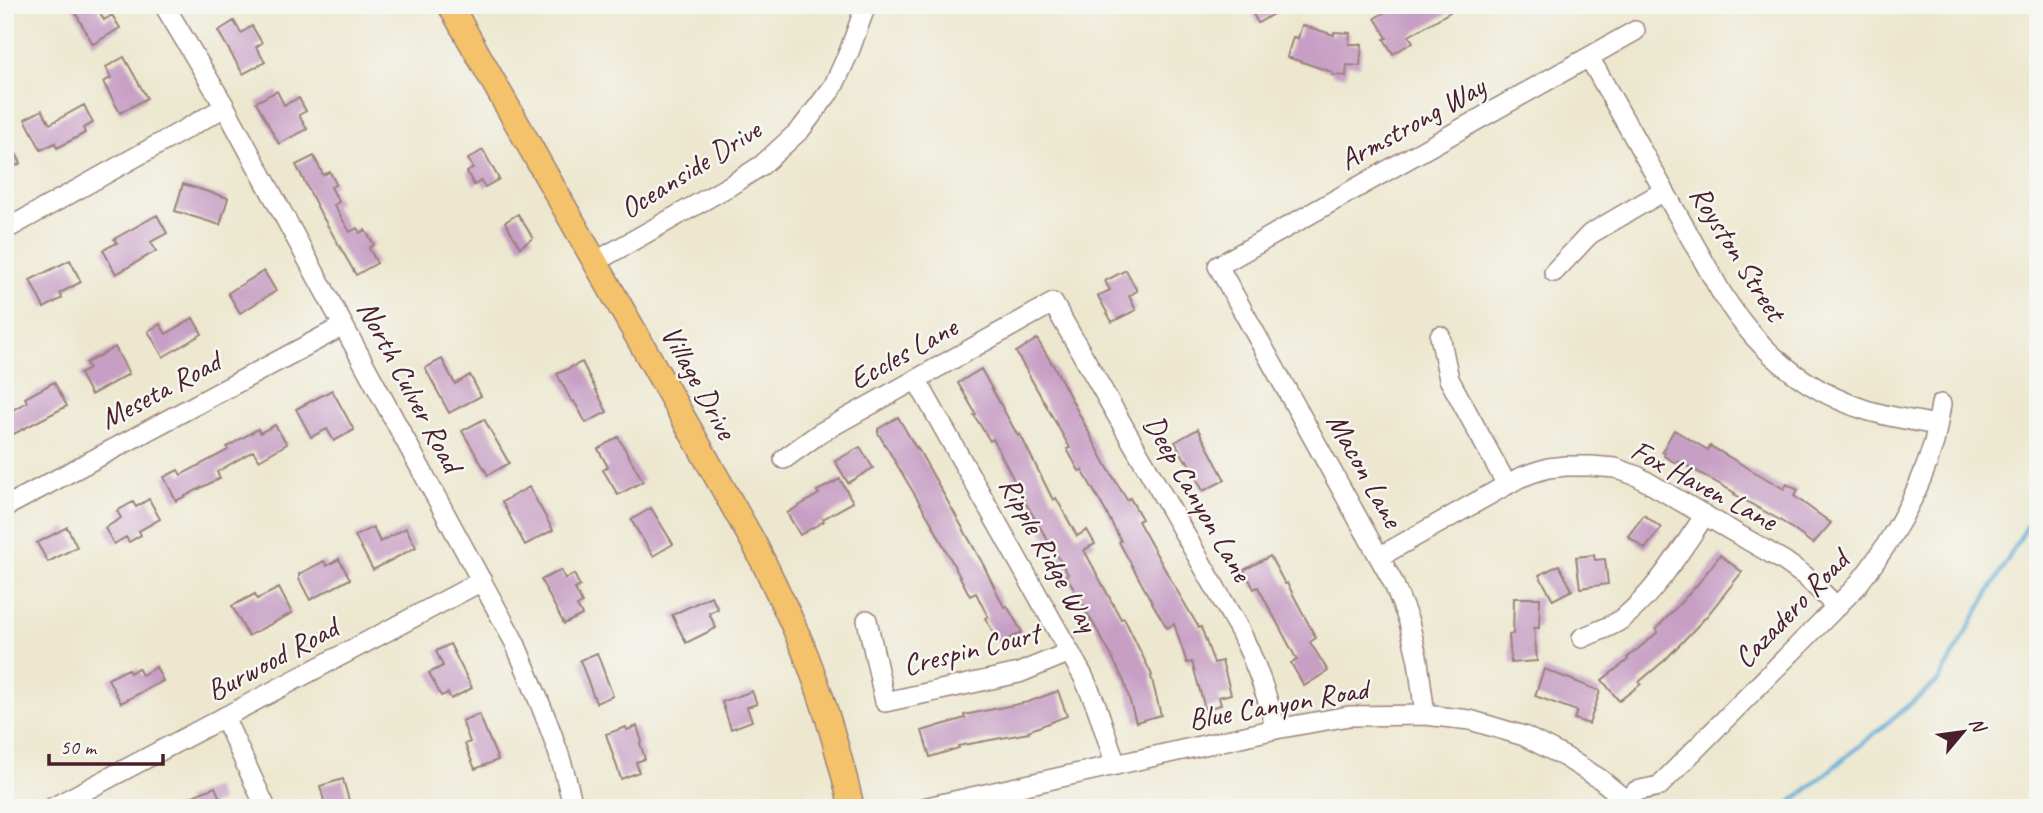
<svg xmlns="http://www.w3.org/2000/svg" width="2043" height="813" font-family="Caveat,sans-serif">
<rect width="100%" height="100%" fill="#f6f6f2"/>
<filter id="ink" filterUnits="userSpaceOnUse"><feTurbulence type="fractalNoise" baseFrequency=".0143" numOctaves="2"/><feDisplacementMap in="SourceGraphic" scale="14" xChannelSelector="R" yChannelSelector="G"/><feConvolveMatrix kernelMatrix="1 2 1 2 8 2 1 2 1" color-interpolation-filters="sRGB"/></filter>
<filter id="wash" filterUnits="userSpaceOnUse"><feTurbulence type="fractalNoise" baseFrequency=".00686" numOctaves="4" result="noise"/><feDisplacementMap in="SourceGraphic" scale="28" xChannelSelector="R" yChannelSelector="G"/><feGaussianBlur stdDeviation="1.57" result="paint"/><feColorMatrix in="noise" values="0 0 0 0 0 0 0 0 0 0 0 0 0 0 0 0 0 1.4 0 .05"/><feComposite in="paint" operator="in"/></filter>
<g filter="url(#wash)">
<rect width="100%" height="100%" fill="#ece7ce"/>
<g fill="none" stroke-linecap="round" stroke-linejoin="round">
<path stroke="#58a7d2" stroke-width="4.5" d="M1784,808L1938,681L2038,507"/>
</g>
<g id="blocks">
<path fill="#c79fc5" d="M71,5H96L104,20L112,15L120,28L93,44Z
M1248,5H1288L1258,23Z
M1397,5H1462L1409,36L1413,42L1393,54L1384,39L1387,38L1375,18Z
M234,21L241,33L252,26L262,43L256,47L265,62L243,74L218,31Z
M1302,25L1334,35V32L1350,33L1349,44H1362L1360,66L1347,65L1346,76L1332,75V72L1287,57L1293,37L1298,38Z
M124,57L147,98L120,113L103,82L111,78L106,67Z
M277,91L284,105L299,98L306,111L299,115L307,129L279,144L256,102Z
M84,105L93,123L83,128L85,133L57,148L55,143L41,150L25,119L42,110L50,124Z
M5,134L21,163L5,172Z
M483,150L499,179L485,187L481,181L474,185L467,172L473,168L468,159Z
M314,156L323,175L330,172L336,184L331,187L339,202L334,205L350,232L357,228L360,233L365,230L374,245L369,248L377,263L356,275L321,214L296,165Z
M183,184L228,198L220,225L175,211Z
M518,214L533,238L520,247L505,222Z
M157,215L167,233L151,242L156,251L116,274L103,250L117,243L114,239Z
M70,260L81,282L60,293L62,298L44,308L30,280Z
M1126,270L1137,291L1129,296L1136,310L1112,322L1098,296L1110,290L1105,281Z
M264,271L276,291L240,313L228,293Z
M193,318L202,334L163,357L148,331L160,324L166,334Z
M1037,339L1056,370L1106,465L1127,500L1130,498L1142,519L1138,521L1172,582L1199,628L1201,627L1214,663L1222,661L1231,694L1219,697L1221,705L1205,709L1192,662L1187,663L1174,624L1167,628L1154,606L1119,542L1121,541L1106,512L1082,470L1079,471L1067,449L1070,448L1016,352Z
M115,347L129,374L91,395L80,374L89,369L86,363Z
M442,359L455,384L470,375L481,396L449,413L425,368Z
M582,362L607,412L586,423L574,401L572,402L557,374Z
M981,369L1018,436L1020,434L1053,500L1056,498L1077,536L1087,530L1095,544L1084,550L1121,619L1124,618L1152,675L1151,676L1161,715L1136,722L1124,681L1112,657L1066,575L1068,574L1025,502L993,439L990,441L974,415L976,414L958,383Z
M54,382L67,406L12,435L5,422V414L27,402L25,398Z
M332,390L354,430L334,441L327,429L311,437L296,409Z
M898,417L916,448L917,447L983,564L1004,607L1007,606L1022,632L1000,644L985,618L988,617L976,593L970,596L931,522L878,433V429Z
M484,419L509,463L488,475L462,431Z
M275,425L287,444L259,460L253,451L217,472L220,478L176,501L164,477L178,470L181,475L228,450L227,447L258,429L260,433Z
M1198,429L1225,480L1203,491L1187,460L1186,461L1175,442Z
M1674,430L1708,450L1710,446L1784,489L1787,484L1798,490L1794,496L1831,523L1813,544L1783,522L1734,494L1735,493L1682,463L1677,461L1676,463L1664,456L1665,453L1662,452Z
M618,437L643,481L618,495L603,470L608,467L598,449Z
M860,447L873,468L848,483L835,461Z
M840,479L853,502L823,519L824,521L800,535L787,513L819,494L817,491Z
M529,487L553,530L525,545L502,502Z
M149,499L160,519L139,531L141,535L129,542L126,537L114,544L105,528L121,518L117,511L133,502L136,507Z
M651,508L673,544L653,556L631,520Z
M1644,515L1661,528L1645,549L1628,536Z
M67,527L77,547L48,562L37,543Z
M373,527L380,542L406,528L416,547L373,570L355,536Z
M1594,555L1595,560L1605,559L1608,584L1580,588L1576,557Z
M1720,555L1742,572L1706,617L1665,660L1639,682L1641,684L1619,701L1602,680L1628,660L1627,658L1658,632L1656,629L1697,585Z
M1270,556L1285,584L1287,583L1316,638L1310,642L1328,671L1304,686L1291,663L1297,660L1258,587L1254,589L1244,570Z
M339,559L350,579L310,600L299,579V574L324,561L327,566Z
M1559,565L1572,590L1553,600L1539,575Z
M561,570L565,579L574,574L580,586L575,589L582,603L577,606L582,615L564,624L541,580Z
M279,588L292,613L248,636L232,606L255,594L257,599Z
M711,596L718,609L709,613L716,628L686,643L672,615Z
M1514,598H1540L1539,628H1534L1537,661L1511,663L1509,635L1513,634Z
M450,644L472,688L451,699L448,693L441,696L429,673L443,666L436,651Z
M597,653L613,696L596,703L580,660Z
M156,667L163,681L121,703L108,679L128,669L130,673L138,668L142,675Z
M1544,669L1600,691L1589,724L1574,719L1577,711L1535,696Z
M752,691L757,704L747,707L752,721L731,729L722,702Z
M1058,691L1067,716L1028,731L1029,733L958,746L959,748L930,757L922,731L965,718L964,715L1028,702Z
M479,714L498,760L475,769L465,744L470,742L462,721Z
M637,726L642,742L640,743L645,759L636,762L639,772L621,779L606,734L626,727L627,730Z
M343,779L351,808H326L320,786Z
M215,787L221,801L211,805L212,808H189L185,799Z"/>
</g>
</g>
<g filter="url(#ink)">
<use href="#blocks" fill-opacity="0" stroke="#9b837c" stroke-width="2"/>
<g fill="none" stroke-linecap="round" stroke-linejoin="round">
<g stroke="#9b837c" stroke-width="22">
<path id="minor" d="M164,5L225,107L515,643C537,697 562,750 573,808
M1589,57L1721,292C1755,347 1800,388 1863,409C1887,417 1912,420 1937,425
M5,230L225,107
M595,262L731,185L762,165L801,129L833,87L849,52L866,5
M1554,272L1590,234L1664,191
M1440,336L1449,379L1507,485
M916,379L1083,676L1096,705L1116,765
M784,459L820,433L1053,303L1240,631C1256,663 1267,695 1276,729
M5,507L343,326
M1379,557L1519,478L1532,473L1548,468L1566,466H1591L1615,468L1637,476L1784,561L1805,576L1837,607
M867,620L885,702L1019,673L1070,652
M1582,638C1595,632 1611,627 1622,619C1655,593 1681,550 1705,515
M1425,715L1418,661L1409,622L1393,582L1218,266L1635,31
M224,717L266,808
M52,808L482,581
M923,808L1276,729L1349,716L1425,715L1470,720L1524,736L1565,757L1600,779L1627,801
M1622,808L1636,791L1659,786L1856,587C1890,544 1919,495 1934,442C1937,429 1939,416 1941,404"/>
</g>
<g stroke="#9b837c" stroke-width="27">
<path id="major" d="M450,5L755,545C773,582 792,619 807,658C826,707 840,757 852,808"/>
</g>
<use href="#minor" stroke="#fff" stroke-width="19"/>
<use href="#major" stroke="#f3c26a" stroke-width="24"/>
</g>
</g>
<g text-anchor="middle" stroke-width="5" stroke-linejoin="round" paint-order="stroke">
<g font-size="30" fill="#4a1f2b" stroke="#f6f6f2">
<text transform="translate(1412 123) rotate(-29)" y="10">Armstrong Way</text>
<text transform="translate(690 169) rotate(-32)" y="10">Oceanside Drive</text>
<text transform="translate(1738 253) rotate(58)" y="10">Royston Street</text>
<text transform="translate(903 353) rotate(-29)" y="10">Eccles Lane</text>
<text transform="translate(699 382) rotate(61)" y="10">Village Drive</text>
<text transform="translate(410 386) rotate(62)" y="10">North Culver Road</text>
<text transform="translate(160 390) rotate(-28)" y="10">Meseta Road</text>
<text transform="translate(1365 470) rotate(61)" y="10">Macon Lane</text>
<text transform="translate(1704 485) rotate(28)" y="10">Fox Haven Lane</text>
<text transform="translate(1198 498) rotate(60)" y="10">Deep Canyon Lane</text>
<text transform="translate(1049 554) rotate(61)" y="10">Ripple Ridge Way</text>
<text transform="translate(1791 609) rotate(-46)" y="10">Cazadero Road</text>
<text transform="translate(971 649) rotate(-14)" y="10">Crespin Court</text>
<text transform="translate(272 659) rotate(-28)" y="10">Burwood Road</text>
<text transform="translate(1278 704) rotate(-10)" y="10">Blue Canyon Road</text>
</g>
</g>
<rect width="2043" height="813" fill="none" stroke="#f6f6f2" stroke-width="28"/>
<g transform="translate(1963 732) rotate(61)" stroke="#f6f6f2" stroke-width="5" paint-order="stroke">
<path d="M0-5L12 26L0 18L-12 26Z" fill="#4a1f2b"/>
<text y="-10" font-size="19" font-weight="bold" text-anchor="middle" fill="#4a1f2b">N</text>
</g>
<path d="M49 754v10h114v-10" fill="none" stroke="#4a1f2b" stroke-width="3.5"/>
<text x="60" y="754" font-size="21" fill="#4a1f2b" stroke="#f6f6f2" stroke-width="5" paint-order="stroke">50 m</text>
</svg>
